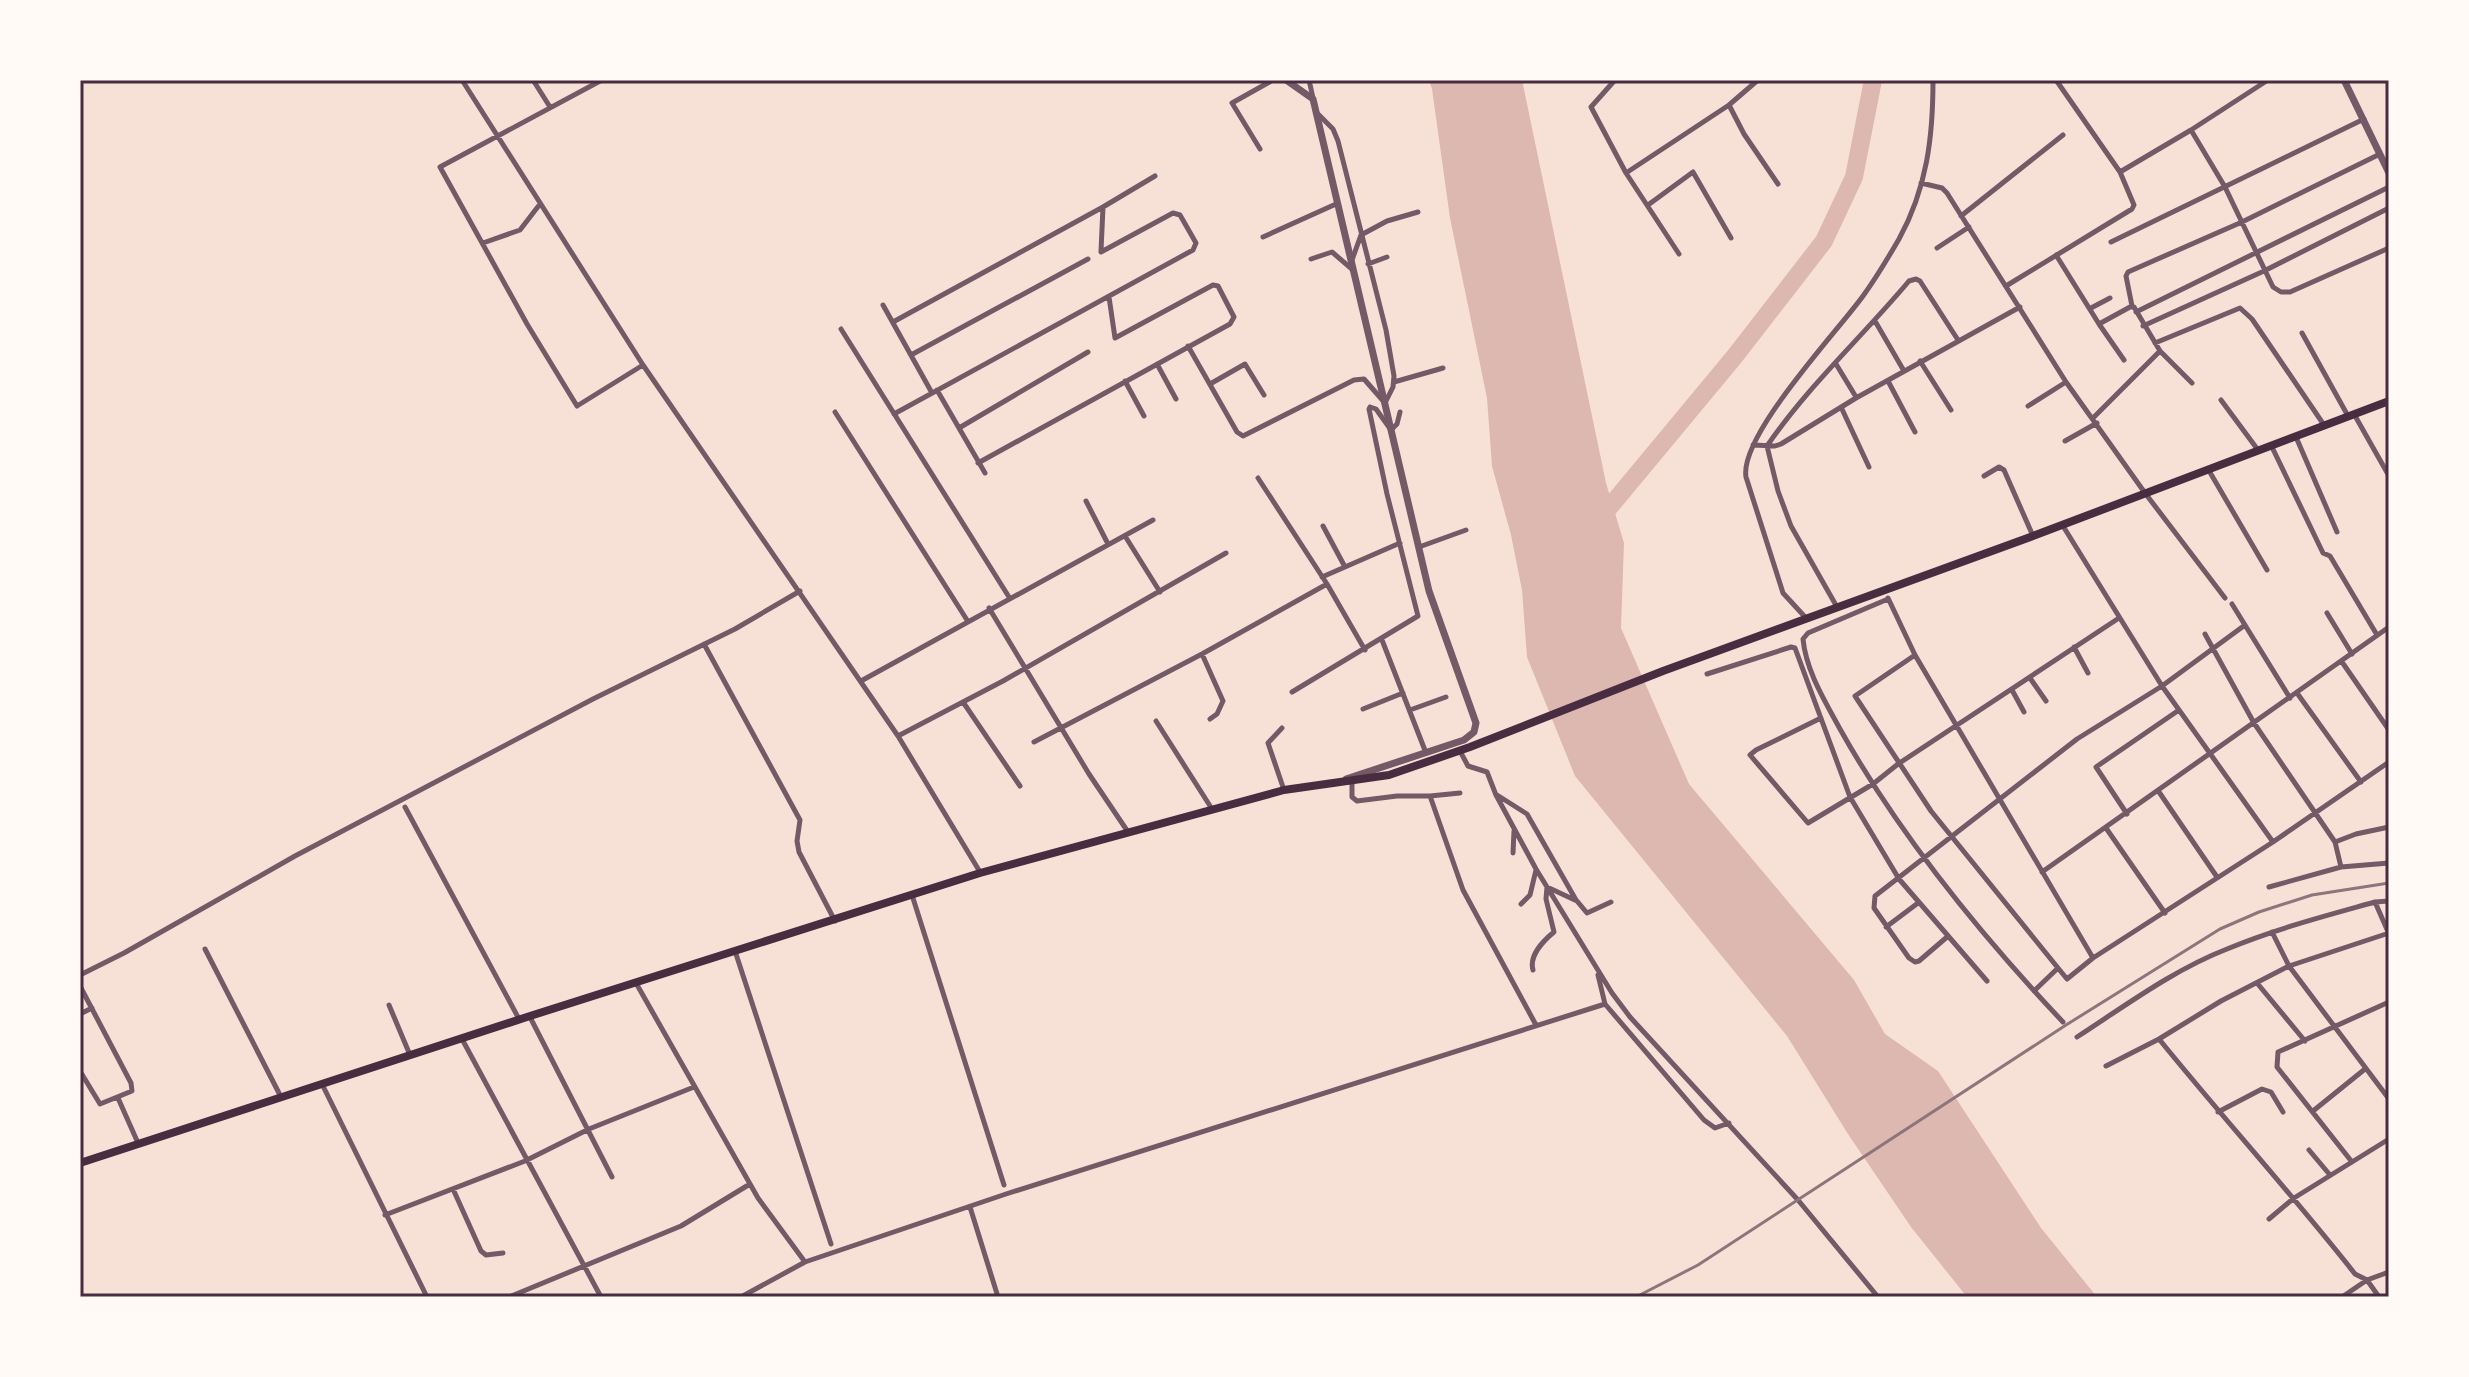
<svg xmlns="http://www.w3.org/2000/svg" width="2469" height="1377" font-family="Barlow,sans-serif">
<rect width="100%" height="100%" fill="#f7e1d7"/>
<path fill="#dcb8b0" d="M1429,80H1522L1606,483L1624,543L1621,628L1689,784L1854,980L1885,1034L1938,1071L2041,1228L2097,1297H1967L1911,1227L1848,1134L1787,1036L1575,776L1527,657L1522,590L1511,535L1492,466L1487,398L1450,218L1432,89Z"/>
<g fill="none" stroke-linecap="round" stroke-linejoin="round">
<path stroke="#dcb8b0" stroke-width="18" d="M1598,521L1735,356L1824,241L1854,177L1873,80"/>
<path stroke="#755966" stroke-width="5" d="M462,80L643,365L898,736L980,872
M533,80L550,107
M602,80L440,167L527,324L577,406L643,365
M1309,80L1313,98
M1615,80L1591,107L1626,173L1729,105L1758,80
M1729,105L1744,134L1778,184
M2191,130L2225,187L2273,287L2281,292H2290L2389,248
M1260,149L1232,103L1273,80
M2120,172L2191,130L2268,80
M1626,173L1679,254
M1921,183L1942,188L1947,193L2066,382L2145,493L2225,598
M1648,205L1693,172L1731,238
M1961,216L2063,135
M1263,237L1336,204
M2111,242L2364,119
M483,243L520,230L540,204
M1937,248L1969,227
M1101,251L1103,207
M2056,255L2099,324L2130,307H2134L2160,351L2192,383
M1311,259L1332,252L1353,270
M1352,260L1361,235L1387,221L1418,212
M1368,264L1387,257
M2006,286L2132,209L2134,205L2120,172L2056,80
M883,305L932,393
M2132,306L2126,276L2128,272L2242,222L2380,154
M2091,308L2110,298
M2136,312L2389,187
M1875,321L1904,371
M893,322L1103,207L1155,176
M2099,324L2124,360
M2143,326L2264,271L2389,208
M841,329L1009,597
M2302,333L2348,416
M2155,343L2240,308L2252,319L2324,425
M1188,346L1237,432L1243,436L1354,380L1364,379L1385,403L1393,387L1394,376L1386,330L1338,141L1333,129L1317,113
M911,355L1088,259
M1920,361L1951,410
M1157,364L1176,399
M1836,364L1856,397
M1125,381L1144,416
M1888,381L1915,432
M1394,382L1443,368
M1210,384L1245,364L1264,395
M937,390L985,473
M2221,400L2258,450
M2028,406L2066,382
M1370,407L1376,409L1391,430L1397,424L1400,412
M1841,407L1869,467
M835,412L967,620
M894,414L1193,250L1196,243L1180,215L1173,213L1101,252
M2354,414L2389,476
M2093,418L2160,351
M959,428L1088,352
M2296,437L2337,532
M2065,441L2097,423
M1753,445L1775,446L1781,444L1856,398L2020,307
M2271,445L2323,553L2330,556L2377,635
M978,463L1230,324L1234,317L1218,286L1213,285L1115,338L1109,297
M2208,469L2267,570
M1984,476L1999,467L2004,470L2033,536
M1258,478L1327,584L1365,650
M1086,501L1108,544
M1323,526L1345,567
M2063,526L2162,686L2273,842
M1125,536L1160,592
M1419,547L1466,530
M1322,577L1400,543
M1888,598L1915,655L2093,958
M1888,599L1808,633L1803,639C1806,671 1825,701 1840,729C1900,836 1979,933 2063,1022
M2232,604L2290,698
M1837,607L1791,526L1778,491L1767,446C1808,386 1862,337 1909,281L1916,279L1920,281L1958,340
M989,608L1089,774L1128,832
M2327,613L2352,654
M1806,618L1783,593L1746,477C1739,436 1837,332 1863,296C1876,278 1888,258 1899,239C1927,188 1933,137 1933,80
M2205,634L2254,723L2335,842L2341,867
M1382,640L1426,753
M704,644L800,820L797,841L799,852L835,921
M2074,647L2088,673
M1202,654L1223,701L1217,714L1210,719
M1915,655L1855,696L1931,811L2058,968L2034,991
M2342,662L2389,730
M1707,674L1791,647L1795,648L1850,797L1899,879L1987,981
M2030,678L2046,701
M861,681L1153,520
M2012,690L2024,712
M1292,692L1418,616L1387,494L1369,409L1370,407
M2297,693L2361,782
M963,702L1020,786
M1363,709L1403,693
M1410,710L1446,697
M1821,718L1756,750L1750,755L1808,823L1873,784L1898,764L2119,618
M1156,721L1212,809
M1282,728L1268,743L1284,790
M898,736L1003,681L1226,553
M1034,742L1202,654L1327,584
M1460,751L1468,766L1487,772L1496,795L1536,869L1612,993L1630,1017L1798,1200L1878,1297
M1352,781V797L1357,801L1397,796H1430
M2159,792L2217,877
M1460,793L1430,796L1463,890L1536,1025
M1497,795L1527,814L1576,900
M405,807L519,1019
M2127,814L2096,767L2179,710
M2106,828L2165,913
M2335,842L2356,834L2389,827
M1513,853L1514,831
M2042,872L2389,627
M2269,887L2341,867L2389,863
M912,895L1004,1185
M2375,902L2389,934
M1521,904L1530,895L1536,870
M1886,927L1918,903
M2272,932L2289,966L2389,1099
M1947,937L1919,961L1915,962L1909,958L1874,908L1875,896L2077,739L2162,686L2245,625
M205,949L281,1097
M735,951L831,1244
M2058,968L2067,979L2093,958L2273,842L2389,762
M1533,970C1529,956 1543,941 1554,932L1546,899L1547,887L1577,901L1587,913L1611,902
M80,975L124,953L295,856L593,699L735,629L800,591
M1598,975L1605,1004L1704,1120L1715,1128L1729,1123
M636,983L758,1198L805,1262
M2257,983L2305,1041
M80,986L131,1083L132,1091L100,1104L80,1071
M389,1005L410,1055
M80,1014L92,1008
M530,1017L612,1177
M2077,1037C2125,1006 2173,970 2227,949C2275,929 2325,916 2375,902L2389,901
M462,1039L601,1297
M2159,1039C2223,1118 2292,1194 2355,1274L2367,1280L2389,1272
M2106,1066L2159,1039L2221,1001L2289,966L2389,933
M322,1084L427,1297
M118,1098L138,1143
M2313,1111L2365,1069
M2218,1112L2262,1089L2271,1092L2283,1112
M2309,1150L2330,1175
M2352,1162L2277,1067L2278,1052L2389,1002
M453,1189L481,1251L486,1255L503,1253
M970,1207L998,1297
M385,1215L525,1161L589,1129L694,1087
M2269,1219L2294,1198L2389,1139
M509,1297L681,1226L750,1184
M741,1297L805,1262L1006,1194L1605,1004
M2342,1297L2367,1280L2379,1297"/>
<path stroke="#755966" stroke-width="7" d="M1286,80L1313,99L1429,591L1476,723L1474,732L1464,740L1346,779
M2344,80L2389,173"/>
<path stroke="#4a2c40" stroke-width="8" d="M80,1163L530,1016L980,873L1284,790L1389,775L1470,747L1663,671L2033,536L2389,401"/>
<path stroke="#8f747c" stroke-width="3" d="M1636,1297L1698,1265L2066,1025L2220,929L2259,912L2312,895L2389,883"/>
</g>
<rect width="2469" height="1377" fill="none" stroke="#fffaf5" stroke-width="164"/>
<rect x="82" y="82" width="2305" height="1213" fill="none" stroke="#4a2c40" stroke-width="3"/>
</svg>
